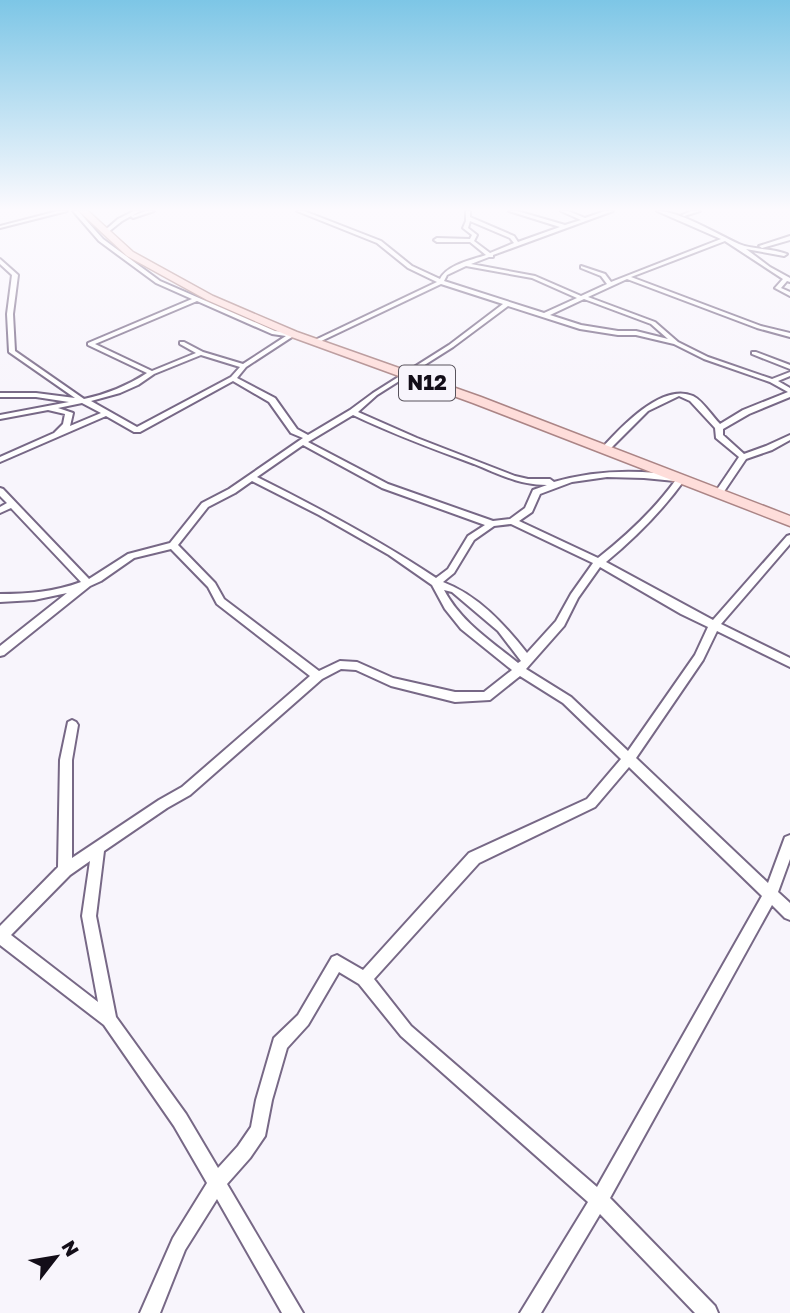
<svg xmlns="http://www.w3.org/2000/svg" width="790" height="1313" font-family="'Golos Text',sans-serif">
<rect width="100%" height="100%" fill="#f8f5fc"/>
<g fill="none" stroke-linecap="round" stroke-linejoin="round">
<g stroke="#776886" stroke-width="4">
<path id="street" d="M58,211H67L0,228V226Z
M73,211H78L103,239L160,281L275,331L295,333V335L246,367L237,378L275,398L297,429L308,435L350,410L373,393L449,345L503,304L441,284L317,343H313V341L437,282L408,268L377,243L297,211H304L381,241L412,266L440,279C447,265 471,260 486,255L470,242H437L434,240L437,238L470,239L472,235L463,228L466,221V211H470V217L514,236L518,242L560,227L509,211H517L565,225L581,220L561,211H568L585,218L605,211H613L493,255V257H489L471,264L535,276L581,296L607,284L601,276L581,268V266L605,274L611,282L721,239L657,211C680,211 717,234 739,244C753,250 772,248 787,254L784,256L746,249L770,267L790,278V282L787,281L781,288L790,292V296L775,288L783,279L725,241L631,277L761,326L790,333V337L757,328L627,279L588,297L655,322L678,342L708,357L772,379L790,372V376L778,381L790,388V397L749,414L723,429V435L744,454L766,446L790,435V440L772,450L746,459L721,496L718,497L714,494L739,457L716,438L715,428L690,401L679,396L648,411L608,451H605L601,449C620,428 662,382 693,396C703,401 712,416 720,424L743,410L788,392L770,382L704,359L674,344L636,335H618L580,329L508,306L453,347L377,395L358,412L417,438L515,476L528,479H550L554,482C596,470 641,469 684,477L685,479C663,510 635,538 606,562L713,620L787,536L790,535V544L721,624L790,658V667L717,631L703,660L636,758L768,883L785,837L790,835V859L778,892L790,903V920L785,918L772,905L610,1198L715,1306L718,1313H695L600,1214L541,1313H520L588,1202L401,1036L359,984L339,972L308,1025L287,1048L272,1100L265,1136L250,1158L227,1184L303,1313H282L217,1199L185,1250L160,1313H140L173,1238L207,1183L174,1126L104,1025L0,945V926L58,867L60,760L68,722L72,720L76,722L78,725L72,760V858L159,800L182,787L310,676L217,604L208,587L171,549L134,558L101,581L90,586L4,655L0,656V646L67,593L34,600L0,602V594C28,594 54,592 81,582L11,508L0,513V507L7,503L0,496V488L3,489L89,579L128,554L170,543L202,503L229,489L303,438L291,433L269,402L233,381L140,432H134L106,416L0,462V457L54,433L63,424L65,414L48,410L0,419V415L69,402L36,397H0V393H36L75,398L9,352L7,314L12,275L0,264V259L18,275L13,314L15,351L84,399C107,394 127,386 147,373L88,345V343L192,299L156,283L99,241ZM470,221L510,238L514,243L490,253L474,241L477,235L468,228ZM466,266L532,278L577,298L544,313L444,281L447,275ZM584,299L651,324L668,339L636,331H618L581,325L550,315ZM197,301L272,334L286,336L243,364L203,352L184,342H180V344L196,353L152,371L95,344ZM201,355L240,367L231,377L137,427L91,401L120,393L138,385L154,374ZM82,403L101,413L70,426L73,413L58,408ZM353,415C393,434 433,449 474,464C499,474 519,485 547,485L533,490L525,508L510,519L493,521L388,484L308,442ZM303,445L382,488L485,525L468,536L448,569L436,578C379,540 319,508 257,477ZM607,477L644,478L675,481C654,510 627,535 598,558L519,521L532,512L540,494L572,482ZM252,481L319,515L389,555L432,585L445,609L461,629L512,670L484,692H455L393,678L357,662L340,661L319,671L224,599L215,583L178,545L208,507L235,493ZM511,524L593,563L571,594L556,621L527,653C505,625 478,595 443,582L454,573L474,540L494,526ZM600,567L681,614L708,627L695,655L628,751L571,697L526,669L564,626L578,598ZM444,590L452,592L498,631L521,661L518,663C491,641 461,622 444,590ZM341,669L356,670L391,686L455,702L490,700L520,676L563,703L621,759L587,799L469,853L363,970L337,955L332,957L298,1015L274,1038L256,1100L251,1127L238,1146L218,1168L186,1114L116,1017L96,916L104,851L167,808L190,795L322,679ZM629,767L762,896L597,1187L411,1026L374,979L479,863L595,807ZM90,861L82,916L98,1002L11,935L70,875Z
M134,211H140L132,216L146,211H154L133,218L131,216L122,221L107,233L103,232L118,219Z
M691,211H700L684,216L682,215Z
M790,236V240L762,248L759,246Z
M752,352H756L790,365V369L752,354Z"/>
</g>
<g stroke="#ab8586" stroke-width="3">
<path id="primary" d="M79,211H88L133,252L213,296L297,332L481,397L790,516V526L473,403L289,336L207,300L127,256Z"/>
</g>
<use href="#street" fill="#fff" fill-rule="evenodd"/>
<use href="#primary" fill="#feddda" fill-rule="evenodd"/>
</g>
<linearGradient id="sky" x2="0" y2="1"><stop stop-color="#7dc6e6"/><stop offset="0.53" stop-color="#fcfafe"/><stop offset="1" stop-color="#fcfafe" stop-opacity="0"/></linearGradient>
<rect width="790" height="395" fill="url(#sky)"/>
<g text-anchor="middle" stroke-width="6" stroke-linejoin="round" paint-order="stroke">
<rect fill="#f8f5fc" stroke="#58535c" stroke-width="2" x="399" y="365.5" width="56" height="35" rx="5"/>
<g font-size="21" font-weight="bold" fill="#130d18">
<text x="427" y="390">N12</text>
</g>
</g>
<g transform="translate(56 1257) rotate(59)" stroke="#f8f5fc" stroke-width="5" paint-order="stroke">
<path d="M0-5L12 26L0 18L-12 26Z" fill="#130d18"/>
<text y="-10" font-size="19" font-weight="bold" text-anchor="middle" fill="#130d18">N</text>
</g>
</svg>
